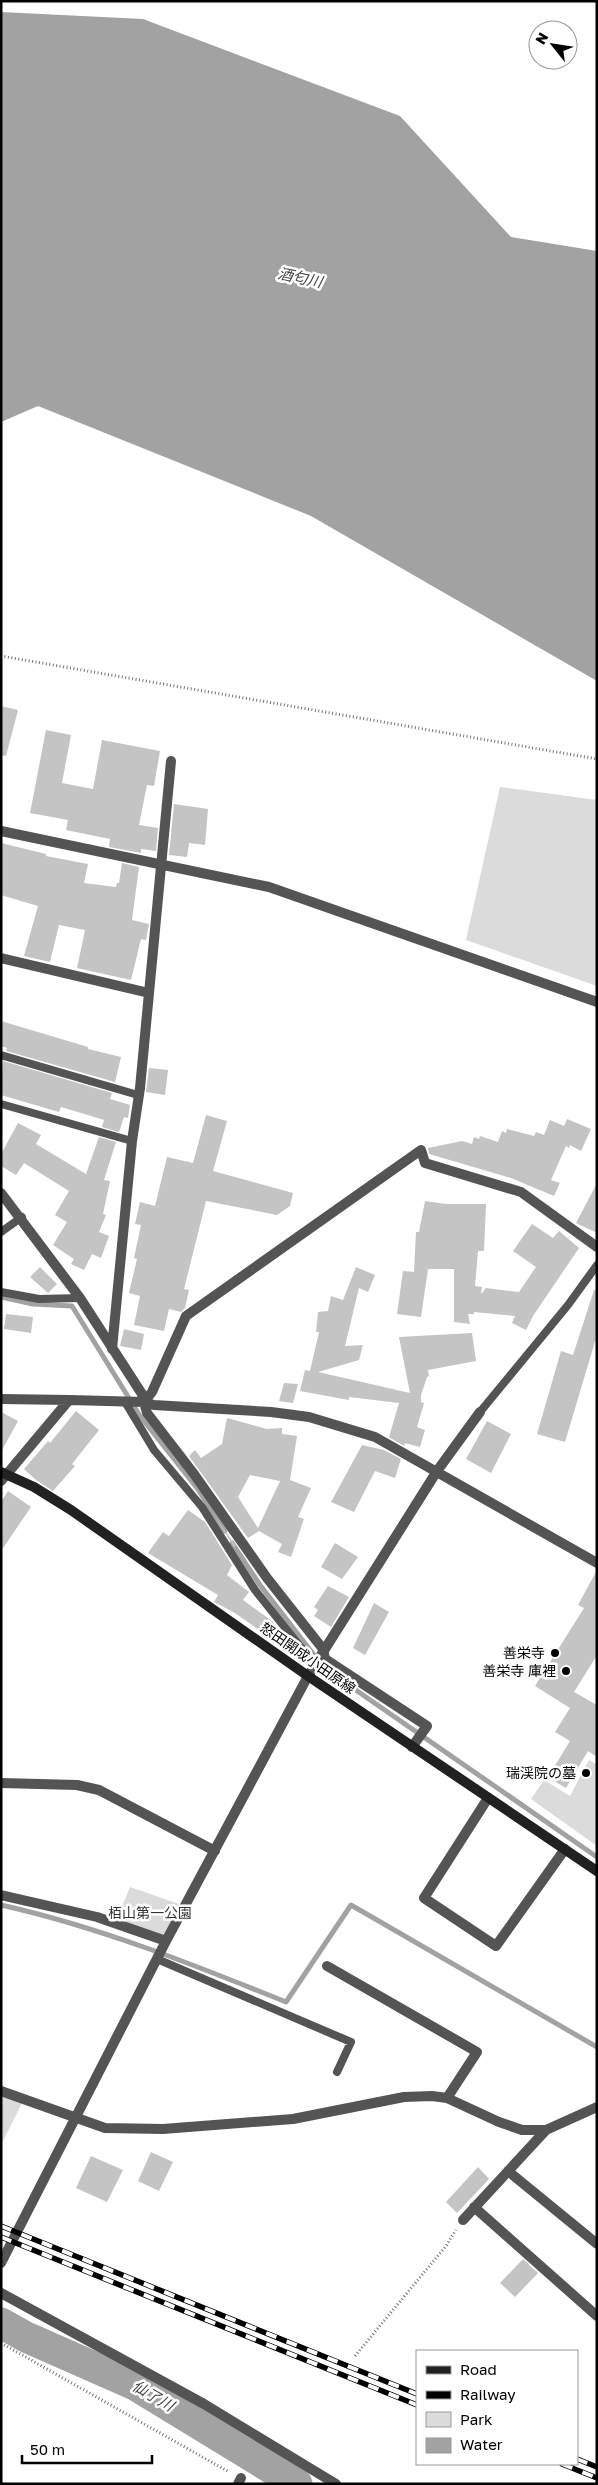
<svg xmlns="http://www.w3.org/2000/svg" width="598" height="2485" font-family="'Golos Text','Noto Sans JP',sans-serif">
<rect width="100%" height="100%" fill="#fff"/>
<path fill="#dbdbdb" d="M500,787L597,800V986L466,940Z
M589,1760L597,1765V1846L531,1799L544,1780L570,1796Z
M130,1887L182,1905L164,1938L116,1921Z
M1,2096L22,2103L1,2145Z"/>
<path fill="#a2a2a2" d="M1,12L143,19L400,116L511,237L597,251V681L311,516L38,406L1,422Z"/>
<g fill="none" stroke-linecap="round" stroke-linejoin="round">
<path stroke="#a2a2a2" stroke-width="5" d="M1,1297L33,1304L72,1306L140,1416L197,1488L225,1531
M232,1543L260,1585L324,1668L597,1857
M1,1905C99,1927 192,1964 286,2002L351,1905L597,2047"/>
<path stroke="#a2a2a2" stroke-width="31" d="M1,2323L26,2337L135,2385L297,2484"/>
</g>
<path fill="#c4c4c4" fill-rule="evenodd" d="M1,706L18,710L6,756L1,755Z
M46,730L71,735L62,783L93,789L102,740L160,751L154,786L147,785L139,825L158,828L156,851L141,849V853L109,847L110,839L66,830L68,820L30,813Z
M174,804L208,809L205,845L189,843L187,857L169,855Z
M1,843L46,854V856L88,864L84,883L116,887L117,883H119L122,863L139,867L132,920L149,924L146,940L141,939L131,980L77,968L85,930L59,925L50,962L24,956L38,906L1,895Z
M1,1021L88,1047V1049L121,1057L115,1082L6,1051L7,1048L1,1046Z
M3,1061L112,1093L110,1099L130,1105L128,1118L124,1117L119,1132L102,1127L104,1120L101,1119L61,1107L59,1112L1,1095Z
M149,1068L168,1070L165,1095L146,1092Z
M206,1115L227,1121L213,1171L293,1193L290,1206L277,1215L206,1201L184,1289L189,1290L185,1308L181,1312L169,1309L164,1331L134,1325L140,1296L129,1293L137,1259L134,1258L141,1225L135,1224L140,1202L155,1206L167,1157L193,1163Z
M567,1119L591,1129L581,1151L570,1145L569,1148L566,1146L551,1180L560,1183L554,1196L511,1178L429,1154L428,1148L462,1141L472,1144L474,1137L479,1139L480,1136L498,1142L502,1131L506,1133L507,1129L534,1136L536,1132L544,1135L550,1120L564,1126Z
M18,1123L41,1135L36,1144L86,1174L99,1137L116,1142L104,1180L110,1181L103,1214L106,1215L99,1232L109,1236L101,1258L92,1254L84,1270L71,1264L74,1259L53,1245L67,1222L55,1215L69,1191L24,1163L16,1175L1,1166V1154Z
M597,1183V1233L576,1223Z
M425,1201L446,1204H486L484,1251H478L475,1286L482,1287L481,1294L486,1288L519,1292L536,1267L513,1251L532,1224L553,1238L559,1231L579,1248L533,1316L526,1330L512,1323L515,1316L474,1312V1314H468L470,1324L454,1322V1269H428L421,1317L397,1314L403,1271L414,1272L416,1232H419Z
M40,1267L57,1284L48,1293L30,1277Z
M356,1267L375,1275L368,1292L359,1288L345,1346L363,1345L359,1360L318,1372L410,1393L399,1337L472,1333L476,1361L428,1370L429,1376L427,1377L421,1395V1402L424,1403L417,1427L425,1430L420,1447L405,1443L404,1446L389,1437L399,1403L349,1397V1400L300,1391L305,1370L310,1371L319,1332H316L318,1312L328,1311L331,1296L343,1300Z
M594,1290L597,1291V1335L565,1442L537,1434L561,1351L573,1355Z
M6,1314L33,1317L31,1333L4,1329Z
M124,1329L144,1334L141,1350L120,1346Z
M284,1383L298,1384L293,1403L279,1401Z
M76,1411L99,1430L72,1464L75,1466L53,1491L36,1480L24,1469L48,1441L50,1443Z
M1,1412L18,1421L1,1452Z
M227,1418L267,1429L282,1428V1434L297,1436L290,1480L311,1488L298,1517L304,1519L291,1557L278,1552L282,1544L259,1531L248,1538L189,1456L195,1450L201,1458L222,1444ZM250,1475L280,1481L258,1528L238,1497Z
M487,1421L511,1434L491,1473L466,1459Z
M362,1445L384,1450L401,1459L395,1478L375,1471L354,1512L331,1502Z
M8,1491L31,1507L1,1551V1502Z
M188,1510L205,1522L232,1565L227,1575L249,1592L243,1600L272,1621L300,1655L261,1634L262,1632L235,1613L214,1602L218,1595L148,1553L163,1532L169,1536Z
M213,1514L236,1546L234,1547Z
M335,1543L358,1557L342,1579L321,1567Z
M597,1570V1655L574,1692L597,1705V1757L588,1751L566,1788L548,1777L570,1741L555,1732L570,1708L535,1686L584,1608L578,1605Z
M328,1586L349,1597L331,1627L314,1616L318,1610L314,1607Z
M374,1603L389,1612L365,1655L353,1648Z
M151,2152L173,2162L159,2191L138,2181Z
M91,2156L123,2170L107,2202L76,2188Z
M478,2167L489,2179L457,2213L446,2202Z
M523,2259L538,2273L515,2297L500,2283Z"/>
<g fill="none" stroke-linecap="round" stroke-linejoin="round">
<path stroke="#767676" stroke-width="3" stroke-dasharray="1 2.5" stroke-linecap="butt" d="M1,656L597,759
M1,2343L229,2472
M355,2356L446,2246L456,2230"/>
<path stroke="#545454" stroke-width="8" d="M1,1055L138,1095
M1,1104L132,1141
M1,1232L22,1217
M1,1292L39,1299L80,1298
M125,1402L154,1450L202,1507L255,1590L315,1665
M480,1412L568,1305L597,1265
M157,1959L351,2042L337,2072"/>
<path stroke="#545454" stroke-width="10" d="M1,831L269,887L597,1002
M1,958L149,993
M1,1193L80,1298L142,1394L147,1413L194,1474L267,1578L323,1649L325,1659L427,1726L412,1747
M112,1349L132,1141L140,1088L171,761
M1,1399L69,1400
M144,1402L152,1392L186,1316L421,1150L425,1163L521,1192L597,1247
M1,1481L69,1400L144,1402L154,1405L271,1412L309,1417L375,1437L597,1563
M1,1783L77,1785L99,1790L215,1851
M488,1798L424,1898L496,1946L565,1849
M1,1895L97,1917L166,1941
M327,1966L477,2052L447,2098
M1,2091L105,2128L163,2129L293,2119L404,2097L432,2096L447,2098L499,2122L522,2130H546L597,2107
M508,2171L597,2244
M474,2207L597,2316
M463,2220L546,2130
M1,2263L166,1941L308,1676L437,1471L480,1412
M1,2293L204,2404L336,2484
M238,2484L241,2478"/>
<path stroke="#212121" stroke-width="10" d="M1,1472L34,1487L71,1510L308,1676L597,1871"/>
<g stroke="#000" stroke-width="5.5">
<path id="rail" d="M1,2226L417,2394
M1,2237L417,2405
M577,2459L597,2467
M562,2464L597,2478"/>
</g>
<use href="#rail" stroke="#fff" stroke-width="4" stroke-dasharray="11" stroke-linecap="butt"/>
</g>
<g fill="#000" stroke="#fff" stroke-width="2">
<circle cx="555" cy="1653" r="5"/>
<circle cx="566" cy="1671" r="5"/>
<circle cx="586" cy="1773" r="5"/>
</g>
<g text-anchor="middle" stroke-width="5" stroke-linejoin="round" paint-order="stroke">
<g font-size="14" fill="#000" stroke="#fff" text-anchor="end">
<text x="545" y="1658">善栄寺</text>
<text x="556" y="1676">善栄寺 庫裡</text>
<text x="576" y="1778">瑞渓院の墓</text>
</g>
<g font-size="14" fill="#000" stroke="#fff">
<text transform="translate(308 1658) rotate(35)" y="5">怒田開成小田原線</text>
</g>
<g font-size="14" fill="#323232" stroke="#fff">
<text x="150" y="1918">栢山第一公園</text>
</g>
<g font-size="15" font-style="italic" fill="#434343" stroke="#fff">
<text transform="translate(300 278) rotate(12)" y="5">酒匂川</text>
<text transform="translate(153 2396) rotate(30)" y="5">仙了川</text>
</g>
</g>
<rect width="598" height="2485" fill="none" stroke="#000000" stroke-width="5"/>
<rect x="416" y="2350" width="162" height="115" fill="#ffffff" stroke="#999999"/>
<rect x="426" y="2366" width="25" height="8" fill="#212121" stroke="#999999"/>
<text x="460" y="2375" font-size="15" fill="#000000">Road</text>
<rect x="426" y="2391" width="25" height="8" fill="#000000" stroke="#999999"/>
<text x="460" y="2400" font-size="15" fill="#000000">Railway</text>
<rect x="426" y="2412" width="25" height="15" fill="#dbdbdb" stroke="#999999"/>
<text x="460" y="2425" font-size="15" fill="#000000">Park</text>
<rect x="426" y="2438" width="25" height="15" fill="#a2a2a2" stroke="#999999"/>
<text x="460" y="2450" font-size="15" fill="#000000">Water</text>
<g transform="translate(553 45) rotate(300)"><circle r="24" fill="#ffffff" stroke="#999999"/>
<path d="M0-4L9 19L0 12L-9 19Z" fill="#000000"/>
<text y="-8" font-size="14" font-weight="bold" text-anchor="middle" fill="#000000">N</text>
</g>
<path d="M22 2455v8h130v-8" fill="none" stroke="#000000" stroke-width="2.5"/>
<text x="30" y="2455" font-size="15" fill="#000000" stroke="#ffffff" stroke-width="4" paint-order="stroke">50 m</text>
</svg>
